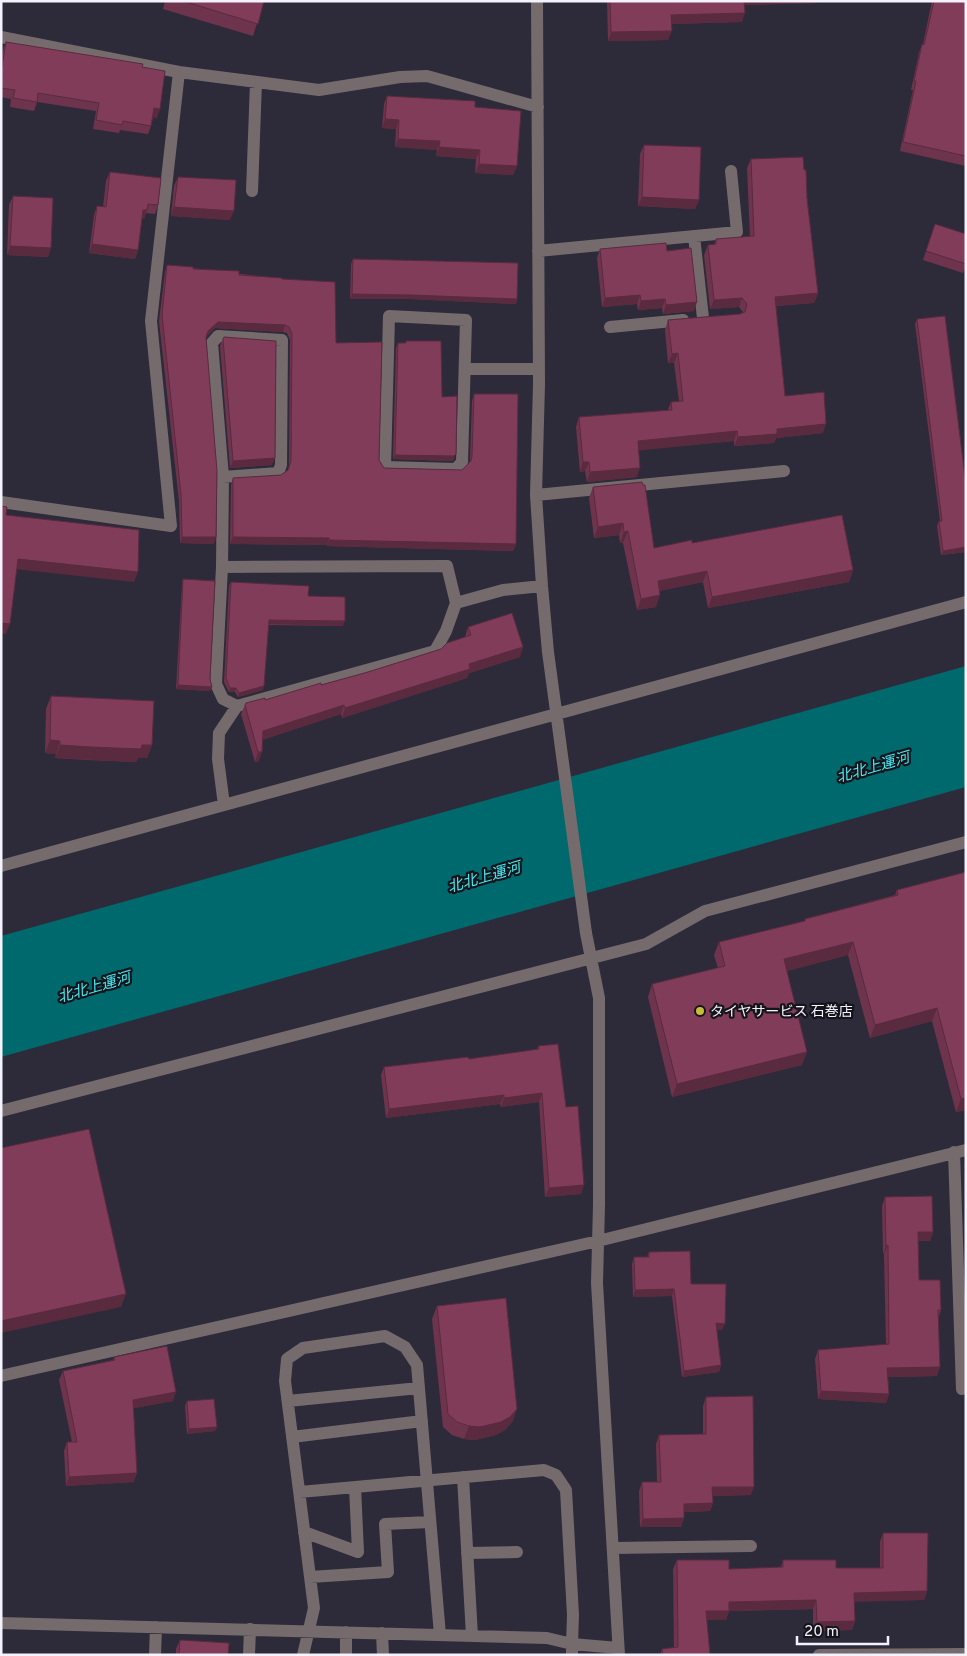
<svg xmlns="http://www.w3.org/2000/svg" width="967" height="1656" font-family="Overpass,'Noto Sans JP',sans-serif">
<rect width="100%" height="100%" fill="#2d2b3a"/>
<path fill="#00696d" d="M966,666V787L1,1057V936Z"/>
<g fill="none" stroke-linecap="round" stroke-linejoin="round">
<path stroke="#756b6c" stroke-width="12" d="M537,1L539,384L536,495L542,586L548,652L586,933L599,998V1205L597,1283L619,1655
M1,37L179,72L319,90L400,77L427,76L538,107
M252,191L256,82
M694,236L703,318
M538,251L737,232L731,171
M389,316L466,320L462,462L456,469L385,467Z
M610,327L683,320
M465,369H538
M536,495L784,471
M1,502L171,526L151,321L179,72
M222,567L447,566L456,603L446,631L435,651L237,706L223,699L216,684L222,567L223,477L212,343L218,336L282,340L281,465L278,473L223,477
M456,603L503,590L542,586
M224,805L218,759L219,733L237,706
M1,866L966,602
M1,1111L646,944L705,911L966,842
M954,1152L962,1389
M1,1376L598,1241L966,1150
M288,1401L419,1388
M292,1437L422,1421
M463,1477L472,1636
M300,1492L544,1470L556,1475L566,1490L573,1615L572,1644L618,1648
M304,1532L358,1552L355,1487
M613,1548L751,1546
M467,1553L517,1552
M310,1577L388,1572L385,1524L430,1522
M1,1623L547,1638L572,1644V1655
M382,1633L383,1655
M155,1655L156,1627
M249,1655L250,1629
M303,1655L314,1608L285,1381L287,1359L303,1348L385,1336L405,1347L417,1365L440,1635
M346,1655V1632
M819,1655L966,1654"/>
</g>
<path fill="#6f344d" d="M165,1H264L253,36L163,9Z
M607,1H817L816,3L745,5L742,22L671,24L668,40L608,41Z
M932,1H966V166L900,151L913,90H911L919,53L922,44H923Z
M6,42L142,67L157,118L153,117L151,126L148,134L120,130L119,133L93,129L96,111L37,102L34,111L10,107L11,99L1,97V60L3,50Z
M387,96L475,107L517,166L513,175L475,173L476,159L436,156L437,150L395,147L396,129L382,128L384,104Z
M644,145L699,200L695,209L638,206L640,154Z
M751,159L804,170L818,293L814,303L776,306L785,396L823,433L776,438L774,443L734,446V441L638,450L637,477L587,482L585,471L580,472L576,427L579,417L668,410L671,402L679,401L674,363H668L665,330L668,320L740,314L743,312L739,307L710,309L704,255L708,245H714L716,239L750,237L747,168Z
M110,172L158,205L155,214L146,213L144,219H142L138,250L135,259L89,253L94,215L97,206L103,207L106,181Z
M178,177L230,220L171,216L174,186Z
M13,196L51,248L48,257L7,255L9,205Z
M932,233L966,234V266L963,273L923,260Z
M600,249L667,251L694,311L663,314L662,308L638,310L637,304L602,307L597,258Z
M353,259L517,299L516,304L409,299H350L351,264Z
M167,265L282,279L336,343L379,460L384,468L462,470L470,461L472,401L474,394L516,544L513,551L327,546V545L230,544L231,485L233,478L281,475L288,470L289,467L290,340L287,333L283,332L215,328L206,337L214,544L180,543L179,501L159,321L165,272Z
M917,319L966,485V552L941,555L937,526L939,521H940L915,324Z
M223,339L272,465L230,468L220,346Z
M406,341L442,397L454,459L452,461L393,459L396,348L398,343H406Z
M593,487L654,548L692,543L853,570L849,582L708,608L703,582L659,591L656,607L637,610L623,543H620L619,535L594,538L589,498Z
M183,579L212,687L210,691L176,689L182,584Z
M231,582L308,596L343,626L268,625L263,690L238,697L235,692H229L224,682L229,586Z
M468,627L520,657L469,673L467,678L342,718L341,714L262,740V752L258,762H255L241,714L245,705L265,700L368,672L441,649L465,637Z
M51,696L152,745L147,758H138L136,762L87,760L55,758L56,754L45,753L46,709Z
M966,872V1110L956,1112L932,1021L870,1038L848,955L787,971L802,1065L672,1097L648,997L652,984L718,968L714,955L719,942L804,921L805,919L895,895L897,890Z
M538,1046L566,1107L581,1194L545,1197L539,1102L501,1107L500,1104L386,1118L381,1075L384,1067L469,1059L537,1050Z
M885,1197L933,1232L930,1241H918L919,1280L941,1310L939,1316L937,1376L888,1377L889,1394L886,1403L818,1399L815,1359L818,1350L886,1345L884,1254H883L882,1206Z
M649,1252L691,1284L722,1330H717L721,1365L719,1372L682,1377L672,1296L633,1297L632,1264L634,1257H647Z
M437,1306L513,1421L505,1430L496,1435L475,1440L464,1439L452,1435L443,1427L432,1319Z
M114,1357L173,1401L134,1408V1482L66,1486L64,1451L67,1442H72L59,1380L63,1371L113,1360Z
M706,1397L751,1495L713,1496V1503L710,1511L684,1512L681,1527H640L639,1491L642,1482H657L656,1444L659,1435L703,1434V1406Z
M187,1401L217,1427L215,1431L187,1434L185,1406Z
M883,1533L927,1591L924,1600L854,1601L855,1621L852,1630L813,1631V1609L729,1611L726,1620H707L710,1655H660L662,1649L674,1648L673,1569L677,1560L729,1569L781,1567L783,1560L836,1568H880V1542Z
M180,1640L228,1655H176V1649Z"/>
<path fill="#5a2a3f" d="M743,1H817L816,3L741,5Z
M745,13L742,22L668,24L671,15Z
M672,31L668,40L608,41L611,32Z
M154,108L160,109L157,118L151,117Z
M385,119L399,120L396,129L382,128Z
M398,139L440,141L437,150L395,147Z
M439,147L480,150L476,159L436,156Z
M479,164L517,166L513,175L475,173Z
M642,197L699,200L695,209L638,206Z
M174,207L234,211L230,220L171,216Z
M143,210H147L144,219H140Z
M92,244L138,250L135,259L89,253Z
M10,246L51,248L48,257L7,255Z
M818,293L814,303L771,306L775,297Z
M352,294L411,295L517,299L516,304L409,299H350Z
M640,295L637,304L602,307L605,298Z
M742,298L739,307L710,309L714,300Z
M665,299L662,308L638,310L641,301Z
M697,302L694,311L663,314L666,305Z
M218,322L285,325L283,332L215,328L206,338L208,331Z
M678,353L674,363H668L672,354Z
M826,424L823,433L776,438L774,443L734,446L738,437L777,429Z
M737,431L734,441L634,451L638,441Z
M456,454L452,461L393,459L395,455Z
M275,458L272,465L230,468L233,461Z
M583,462H589L585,471L580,472Z
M640,468L637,477L587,482L590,472Z
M623,523L619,535L594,538L598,527Z
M628,531L623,543H620L624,532Z
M182,537H216L214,544L180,543Z
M233,537L329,538L327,545L230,544Z
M329,540L516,544L513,551L327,546Z
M966,547V552L941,555L943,551Z
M18,559L138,572L134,582L14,569Z
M853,570L849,582L708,608L712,597Z
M707,571L703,582L654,592L658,581Z
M660,595L656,607L637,610L641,599Z
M269,620L345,621L343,626L267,624Z
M1,623L10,624L6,634H1Z
M523,647L520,657L469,673L467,678L342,718L345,708L469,664Z
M178,685L212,687L210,691L176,689Z
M264,686L263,690L238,697L239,693Z
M230,688H236L235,692H229Z
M344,705L341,714L259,741L263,731Z
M50,740L60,741L56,754L45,753Z
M60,745H152L147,758H138L136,762L55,758Z
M258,752H262L258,762H255Z
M853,942L848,955L779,973L784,959Z
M937,1008L932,1021L870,1038L875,1025Z
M807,1052L802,1065L672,1097L677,1084Z
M542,1093L539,1102L501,1107L504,1098Z
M504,1095L500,1104L386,1118L389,1109Z
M966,1098V1110L956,1112L961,1099Z
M584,1185L581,1194L545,1197L549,1188Z
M918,1232H933L930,1241H914Z
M888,1245L884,1254H883L886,1246Z
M674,1289L672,1296L633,1297L635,1290Z
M126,1294L121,1307L1,1333V1321Z
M716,1323L725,1324L722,1330H713Z
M721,1365L719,1372L682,1377L684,1371Z
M940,1367L937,1376L884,1377L887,1368Z
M821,1391L889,1394L886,1403L818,1399Z
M176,1392L173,1401L130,1409L133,1400Z
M517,1409L513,1421L505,1430L496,1435L475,1440L464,1439L469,1426Z
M217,1427L215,1431L187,1434L189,1429Z
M137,1473L134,1482L66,1486L69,1477Z
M712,1487H754L751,1495L709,1496Z
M713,1503L710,1511L680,1512L684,1504Z
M684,1518L681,1527H640L643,1519Z
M927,1591L924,1600L851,1602L854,1593Z
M816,1600L813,1609L729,1611L726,1620H703L706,1611L729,1602Z
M855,1621L852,1630L813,1631L817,1622Z"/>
<path fill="#813c5a" stroke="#5a2a3f" d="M183,1H264L258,24Z
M610,1H744L745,13L671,15L672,31L611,32Z
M934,1H966V156L903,142L916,81H914L922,44L924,45Z
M6,42L143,64L142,67L165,71L160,109L154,108L151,126L123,121L122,125L96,120L99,103L38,93L37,102L13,98L15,90L1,88V72Z
M387,96L475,101V107L521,111L517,166L479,164L480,150L439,147L440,141L398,139L399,120L385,119Z
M644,145L701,147L699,200L642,197Z
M803,157L804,170H806L807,199L818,293L775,297L785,396L824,392L826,424L777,429V434L738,437L737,431L638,441L640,468L590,472L589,462H583L579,417L672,410L671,402L683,401L678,353L672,354L668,320L740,314L745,312L747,304L742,298L714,300L708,245L716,244V239L754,236L751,159Z
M110,172L161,178L158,205L148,204L147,210H143L138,250L92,244L97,206L106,207Z
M178,177L236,180L234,211L174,207Z
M13,196L53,198L51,248L10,246Z
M935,224L966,234V264L926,251Z
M666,243L667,251L691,248L697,302L666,305L665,299L641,301L640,295L605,298L600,249Z
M353,259L518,263L517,299L411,295L352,294Z
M167,265L193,267V269L239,271V275L282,278V279L335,282L336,343L382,342L379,460L384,468L462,470L471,461L472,456L474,394H518L516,544L329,540V538L233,537V478L281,475L288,470L291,461L292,334L289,327L285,325L218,322L208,331L206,337L217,471L216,537H182L181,494L162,315Z
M945,316L966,485V547L943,551L939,521H942L917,319Z
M224,337L276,341L275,458L233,461L223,339Z
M406,341H441L442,397L457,396L456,454L454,456L395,455L398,343H406Z
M642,482L643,485H645L654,548L692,540V543L842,515L853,570L712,597L707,571L658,581L660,595L641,599L628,531L624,532L623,523L598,527L593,487Z
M1,506L7,507L6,515L139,530L138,572L18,559L10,624L1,623Z
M183,579L215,581L210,679L212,687L178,685Z
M231,582L309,586L308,596L345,597V621L269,620L264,686L239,693L236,688H230L226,678Z
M512,613L523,647L469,664L470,669L345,708L344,705L263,731L262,752H258L245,705L246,703L265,698V700L321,683V685L368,672L441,649L447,643L471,635L468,627Z
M51,696L154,701L152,745H142L141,749L91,747L60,745V741L50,740Z
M966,872V1098L961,1099L937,1008L875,1025L853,942L784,959L807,1052L677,1084L652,984L725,966L719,942L805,921V919L898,895L897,890Z
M558,1044L566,1107L578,1106L584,1185L549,1188L542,1093L504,1098V1095L389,1109L384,1067L468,1057L469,1059L539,1049L538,1046Z
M89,1129L126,1294L1,1321V1148Z
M932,1196L933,1232H918L919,1280H940L941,1310H938L940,1367L887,1368L889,1394L821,1391L818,1350L889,1344L888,1245L886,1246L885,1197Z
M690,1251L691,1284H726L725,1324L716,1323L721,1365L684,1371L674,1289L635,1290L634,1257H649V1252Z
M506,1298L517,1409L510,1417L501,1422L480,1427L469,1426L457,1422L448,1414L437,1306Z
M167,1346L176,1392L133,1400L137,1473L69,1477L67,1442H77L63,1371L115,1360L114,1357Z
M753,1396L754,1487H712L713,1503L684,1504V1518L643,1519L642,1482H661L659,1435L706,1434V1397Z
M214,1399L217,1427L189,1429L187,1401Z
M883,1533H928L927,1591L854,1593L855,1621L817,1622L816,1600L729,1602V1611H706L710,1655H663L662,1649L678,1647L677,1560H729V1569L783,1567V1560H836V1568H883Z
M180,1640L229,1643L228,1655H179Z"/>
<circle fill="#c8bb3b" stroke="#15141b" stroke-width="2" cx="700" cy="1011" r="5"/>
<g text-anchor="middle" stroke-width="4.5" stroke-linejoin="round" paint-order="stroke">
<g font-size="14" fill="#f4f3fd" stroke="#15141b" text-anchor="start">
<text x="710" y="1016">タイヤサービス 石巻店</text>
</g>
<g font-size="15" font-style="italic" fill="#47ebf3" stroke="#15141b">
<text transform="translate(873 767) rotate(-16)" y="5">北北上運河</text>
<text transform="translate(484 877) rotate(-16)" y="5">北北上運河</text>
<text transform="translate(94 987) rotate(-16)" y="5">北北上運河</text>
</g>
</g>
<rect width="967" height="1656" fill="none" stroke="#f4f3fd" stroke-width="5"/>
<path d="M797 1636v8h91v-8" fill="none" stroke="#f4f3fd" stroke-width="2.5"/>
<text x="804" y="1636" font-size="15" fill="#f4f3fd" stroke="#15141b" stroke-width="4" paint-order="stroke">20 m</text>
</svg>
